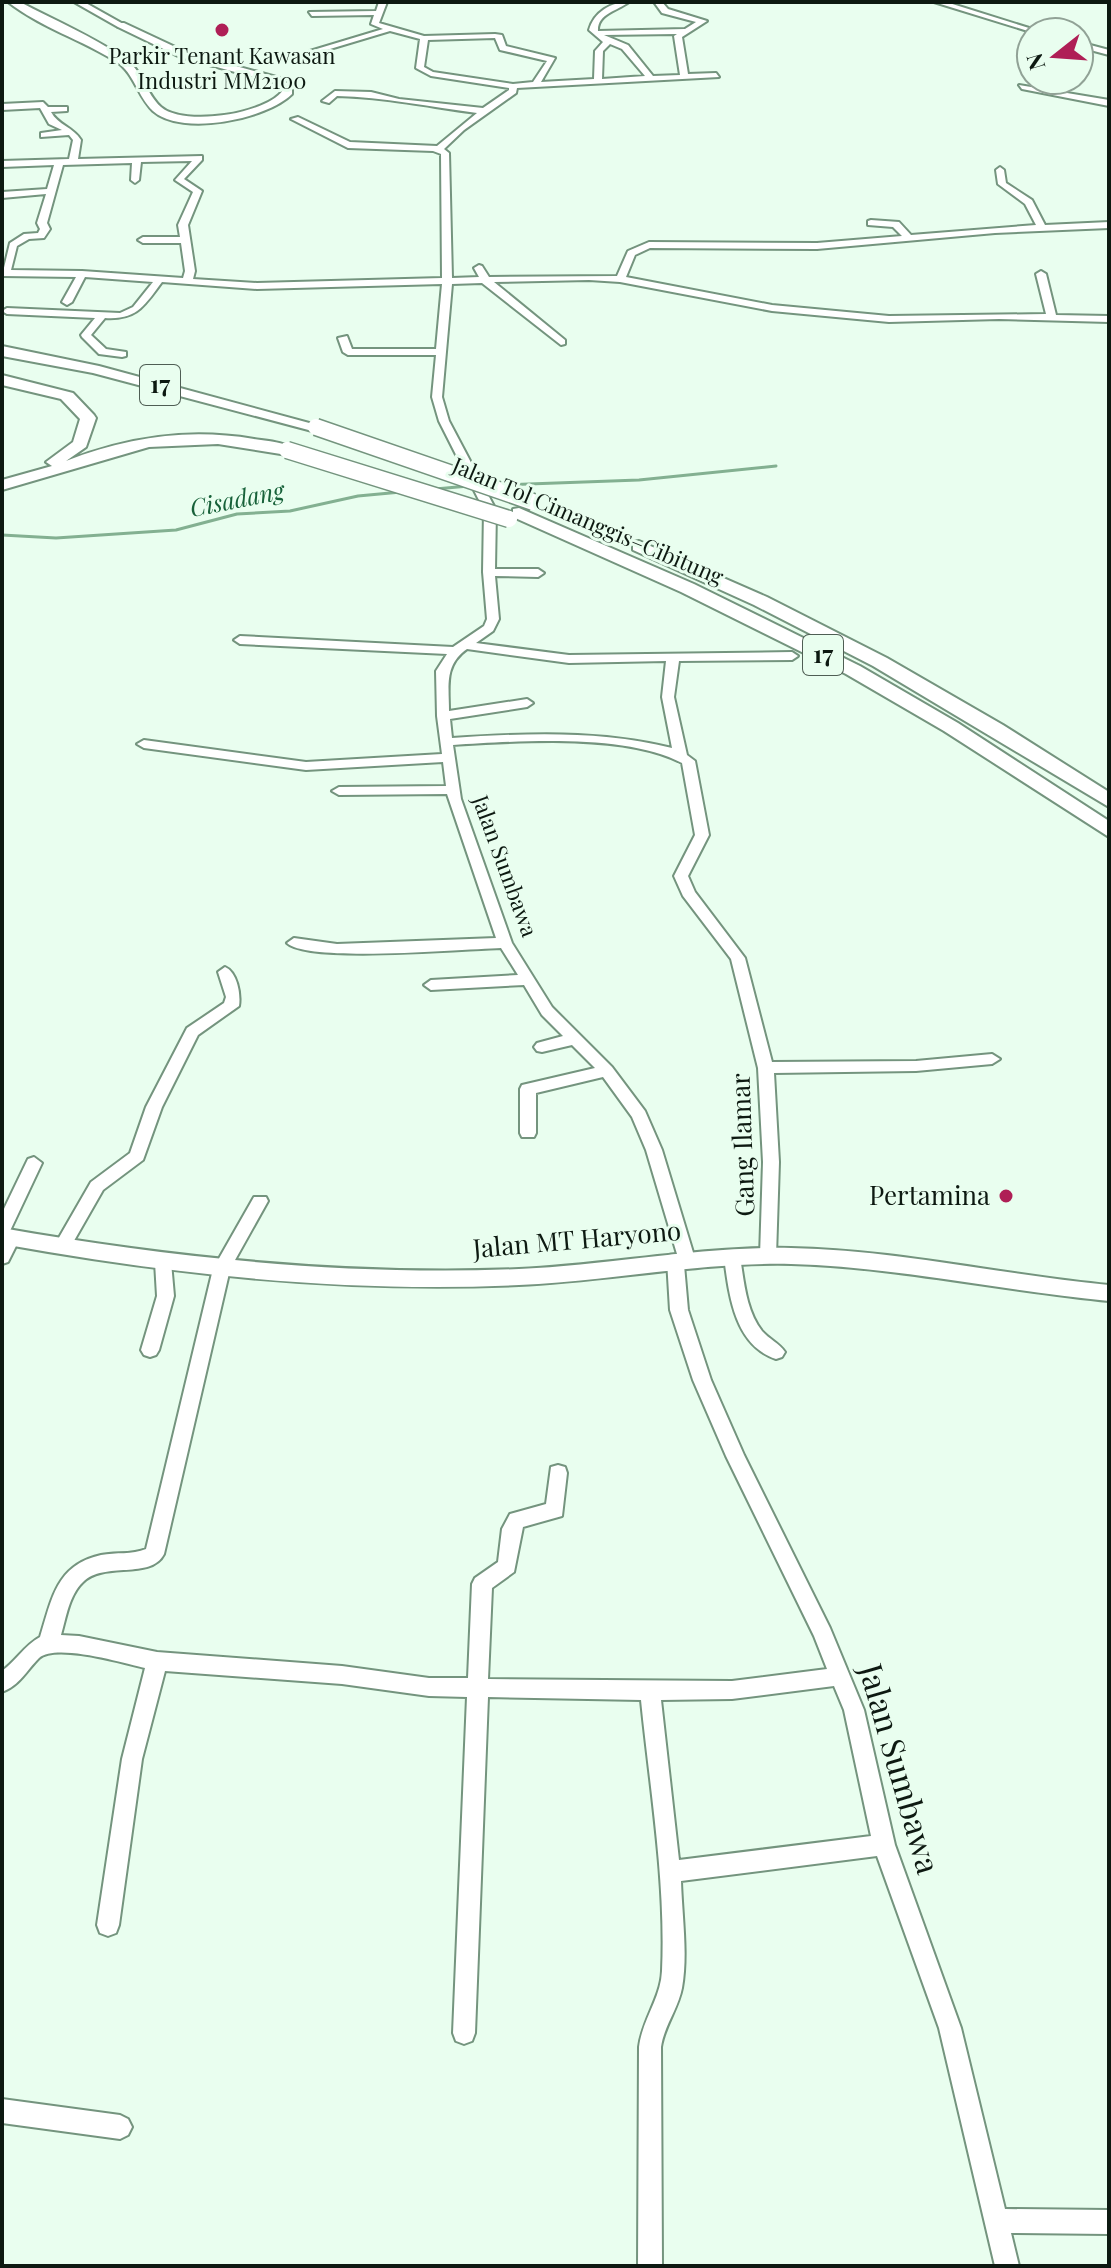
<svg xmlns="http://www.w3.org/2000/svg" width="1111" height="2268" font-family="'Playfair Display',serif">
<rect width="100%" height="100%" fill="#e9feef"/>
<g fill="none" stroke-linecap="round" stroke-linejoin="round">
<path stroke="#83b091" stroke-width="3" d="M502,485L639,480L776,466
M435,489L469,486
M2,535L56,538L176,530L237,514L290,511L358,496L401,492"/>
<g stroke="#74947e" stroke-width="4">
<path id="minor" d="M74,2H84L125,25L118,27Z
M379,2H387L379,23L424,36L495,34L502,35L506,46L555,58L541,82L594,79L595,51L603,42L589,30C594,12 611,2 629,2C617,11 597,14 598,31L685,29L696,22L662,13L654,2H662L668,9L707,21L682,37L688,74L716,73L719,77L517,88L516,93L464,130L444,149L449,153L452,278L479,277L474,268L479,265L482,266L489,277L617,276L628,251L649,242L817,243L902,236L893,227L868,225V221L871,220L899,222L911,235L1036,225L1025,204L998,184L996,170L1000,167L1004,170L1006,183L1032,200L1045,225L1109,222V228L995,233L817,249L650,248L635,255L626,277L772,305L889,316L1046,314L1036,274L1041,271L1046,274L1056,315L1109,316V322L999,319L889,322L772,311L620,282L589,280L494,282L565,340V344L561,345L482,283L452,284L442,397L449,421L496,510L495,569H538L544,573L538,577L495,576L499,619L493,631L476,643L569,655L792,652L798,656L792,660L679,661L674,697L687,755L695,761L709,835L688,876L695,892L745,958L772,1062L916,1061L992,1054L1000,1059L992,1064L916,1071L774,1073L779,1162L776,1256L774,1261H762L760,1256L763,1162L758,1068L731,959L683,896L674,876L695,835L682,763C626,733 517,741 453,745L461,799L512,943L552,1007L612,1067L645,1111L662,1150L695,1259L693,1264L684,1265L688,1310L711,1380L744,1455L830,1628L864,1710L895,1845L961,2028L1005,2209L1109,2210V2234L1011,2233L1019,2266H995L939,2028L877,1856L681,1881C682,1916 688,1954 682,1988C678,2009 664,2026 661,2047L662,2266H638L639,2047C642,2020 661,1998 662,1971C666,1881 650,1789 641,1700L488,1697L475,2033L472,2041L464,2044L456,2041L453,2033L467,1697L429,1696L342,1684L165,1671L142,1759L119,1925L116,1933L108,1936L100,1933L97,1925L122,1759L145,1668C123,1663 56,1643 39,1658C26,1671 20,1685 2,1692V1671C17,1660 24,1646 40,1637C52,1599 56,1565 101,1555C116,1552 132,1555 146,1549L213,1269L254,1197H266L268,1201L230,1269L164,1554C151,1580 104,1561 83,1582C69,1595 66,1618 61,1635L79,1636L157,1652L342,1666L429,1678H468L472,1584L475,1578L498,1562L502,1529L510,1514L546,1504L551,1467L558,1465L565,1467L567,1473L562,1516L523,1527L514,1572L492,1588L488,1679L732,1681L827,1669L814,1636L726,1456L693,1380L670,1310L667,1260L669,1255L677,1254L646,1150L632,1117L603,1077L536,1093V1133L534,1137H522L520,1133V1089L522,1085L595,1068L572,1045L542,1052L537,1051L534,1047L537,1043L563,1036L542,1015L524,985L431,990L424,985L431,980L518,975L501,948C465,949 307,963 287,943L294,938L337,944L496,938L447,794L339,795L332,791L339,787L446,786L443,762L306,770L144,748L137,744L144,740L306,762L442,754L437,716L436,671L447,654L240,644L234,640L240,636L453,647L484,626L487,619L483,572L484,510L439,421L432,397L436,355H348L343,352L338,338L347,336L352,349H436L442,284L257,289L162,282C144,306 137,320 105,318L91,335L106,349L126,352V356L122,357L99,354L82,337L81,335L95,318L7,314L2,311L7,308L120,313L133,307L153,282L85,277L72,302L67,305L62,302L76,277L2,276L10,243L24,234L38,233L40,229L37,223L46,194L2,198V192L47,189L54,165L2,167V161L69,159L73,140L69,135L41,137V133L62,130L49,124L40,108L2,110V104L43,102L48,107H67V111L51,112C58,125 73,127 81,140L78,159L202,156V160L184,179L202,191L188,225L195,271L193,279L257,283L442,278L441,154L433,151L348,148L291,119L298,117L350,142L437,146L477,113C431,107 383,97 337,96L329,103L322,101L335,91L371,92L399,99L483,108L509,90V88L431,76L416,68L420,39L390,31L310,55V51L383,29L371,24L374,15L312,16L309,12L376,11ZM677,34L674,36L680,75L653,76L628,45L604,35ZM495,38L500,50L547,61L533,82L513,84L433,72L424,67L428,40ZM610,44L622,49L645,76L602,79L603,51ZM192,161L175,180L193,192L178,225L180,237H143L138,240L143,243H181L185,271L183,278L82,271L11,270L17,246L29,239L44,238L50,229L47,223L63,165L132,163L131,180L135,183L139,180L141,162ZM467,649L569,663L666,661L662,697L672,748C601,730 525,733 452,738L450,719L527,707L533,703L527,699L449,711C449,686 444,665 467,649ZM834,1686L844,1710L871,1836L679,1860L661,1700L732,1699Z
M934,2H946L1042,32H1031Z
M1079,42L1109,50V55L1079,47Z
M1019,85L1109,100V106L1022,89Z
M225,967C237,972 241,994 239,1006L198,1035L162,1107L143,1160L103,1190L67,1253H55L53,1248L91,1182L130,1153L146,1107L187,1028L224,1003L226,997L218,972Z
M34,1157L42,1163L9,1233H18L20,1238L8,1262L2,1264V1241L5,1235L2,1236V1213L28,1159Z
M732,1250L738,1252L740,1257C744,1281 746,1311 762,1331C769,1339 779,1343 785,1352L782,1357L776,1359C734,1345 729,1294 724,1257L726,1252Z
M163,1255L169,1257L171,1262L174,1296L159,1350L156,1355L150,1357L144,1355L141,1350L157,1296L155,1262L157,1257Z
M2,2099L120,2115L128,2119L132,2127L128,2135L120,2139L2,2123Z"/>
</g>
<g stroke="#74947e" stroke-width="4">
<path id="major" d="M8,2H20C54,20 92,36 124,58C142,69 146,94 161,107C184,127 267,114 283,90L272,82L180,57L118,27V23H124L188,53L280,78L292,87V94C267,119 182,137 153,111C138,97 134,73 117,62C82,40 40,27 8,2Z
M2,1228C173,1258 346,1276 519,1269C610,1265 700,1246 791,1248C897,1250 1003,1275 1109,1285V1301C1003,1291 897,1267 791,1264C700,1262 610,1281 519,1285C346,1293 173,1275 2,1244Z"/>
</g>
<g stroke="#74947e" stroke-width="4">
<path id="highway" d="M2,346L99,366L324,427L316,432L93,373L2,356Z
M2,375L73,393L94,415L96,418L86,447L66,461C128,437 188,428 254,439C267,441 286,442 295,450L287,455L218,444L149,447L2,490V480L52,466L46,462L73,442L80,419L61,399L2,385Z
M519,508L694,584L860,666L958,723L1109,821V837L944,731L846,674L681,592L513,517V509Z
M639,541L767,597L887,658L1003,725L1109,792V807L873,666L754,605L633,550V542Z"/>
</g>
<use href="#minor" fill="#fff" fill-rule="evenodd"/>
<use href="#major" fill="#fff" fill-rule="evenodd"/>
<use href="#highway" fill="#fff" fill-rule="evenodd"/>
<g stroke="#74947e" stroke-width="19" stroke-linecap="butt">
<path id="highway-bridge" d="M316,427L533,502
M287,450L509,519"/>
</g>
<use href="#highway-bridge" stroke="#fff" stroke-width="16"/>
</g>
<g fill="#af1f56" stroke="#e9feef" stroke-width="3">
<circle cx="222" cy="30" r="8"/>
<circle cx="1006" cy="1196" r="8"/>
</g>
<g text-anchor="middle" stroke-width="6" stroke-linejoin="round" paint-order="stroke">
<g font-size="22" fill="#0d1911" stroke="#e9feef">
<text x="222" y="64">Parkir Tenant Kawasan<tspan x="222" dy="25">Industri MM2100</tspan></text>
</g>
<g font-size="22" fill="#0d1911" stroke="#e9feef">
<text transform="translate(588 521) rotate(23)" y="8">Jalan Tol Cimanggis–Cibitung</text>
<text transform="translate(505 866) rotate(70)" y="8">Jalan Sumbawa</text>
</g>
<g fill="#e9feef" stroke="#4f5e54" stroke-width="2">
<rect x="140" y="365" width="40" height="40" rx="6"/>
<rect x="803" y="635" width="40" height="40" rx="6"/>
</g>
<g font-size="24" font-weight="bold" fill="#0d1911">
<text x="160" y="393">17</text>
<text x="823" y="663">17</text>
</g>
<g font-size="24" font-style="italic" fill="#176139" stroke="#e9feef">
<text transform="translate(237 500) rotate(-11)" y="8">Cisadang</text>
</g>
<g font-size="26" fill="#0d1911" stroke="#e9feef">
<text transform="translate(743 1145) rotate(-92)" y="9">Gang Ilamar</text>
<text transform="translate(577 1240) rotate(-5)" y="9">Jalan MT Haryono</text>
</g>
<g font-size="26" fill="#0d1911" stroke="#e9feef" text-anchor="end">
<text x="990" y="1205">Pertamina</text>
</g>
<g font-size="32" fill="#0d1911" stroke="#e9feef">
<text transform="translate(899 1769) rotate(74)" y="11">Jalan Sumbawa</text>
</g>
</g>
<rect width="1111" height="2268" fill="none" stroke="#0d1911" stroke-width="8"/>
<g transform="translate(1055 56) rotate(253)"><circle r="38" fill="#e9feef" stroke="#91a296" stroke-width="2"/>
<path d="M0-6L14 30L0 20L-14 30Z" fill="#af1f56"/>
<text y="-12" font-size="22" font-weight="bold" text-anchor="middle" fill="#0d1911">N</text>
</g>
</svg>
